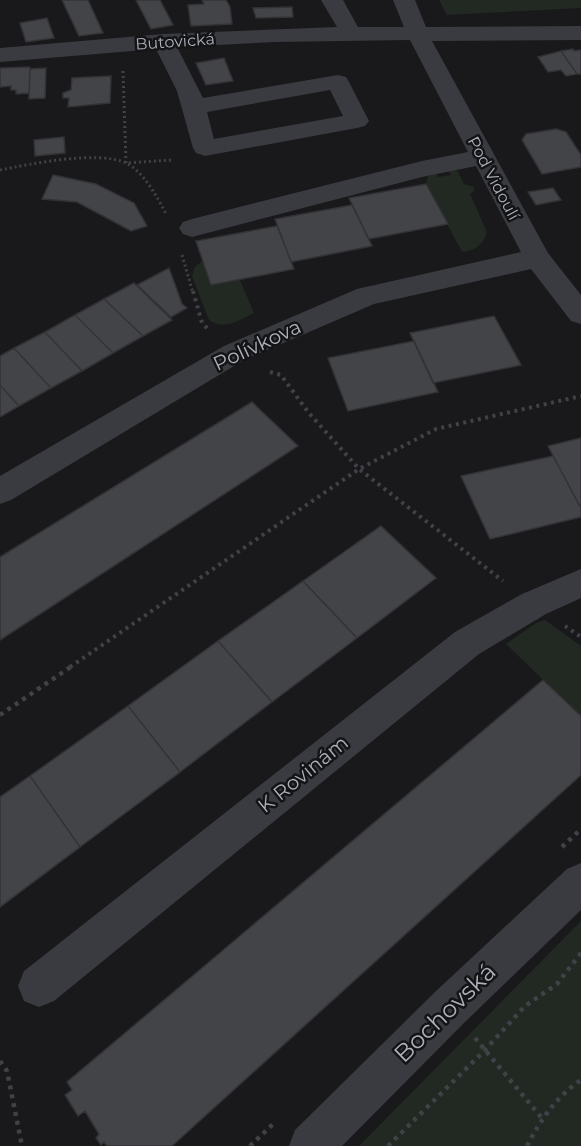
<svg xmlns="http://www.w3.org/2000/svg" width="581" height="1146" font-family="Montserrat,sans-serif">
<rect width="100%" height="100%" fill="#19191b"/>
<path fill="#212922" d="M439,0H581V8L447,15Z
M457,170L464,184L474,187V191L470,194L487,232C482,246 476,250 462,252L426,184L428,176L436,173L438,177L451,175L449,171Z
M203,260L211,285L240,280L254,313C239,320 225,331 209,320L192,276L195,267Z
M545,620L581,646V716L506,644L536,623Z
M581,921V1146H359Z"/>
<path fill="#434448" stroke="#333337" stroke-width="1.5" d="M62,0H88L103,33L79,36Z
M136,0H160L173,25L151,29Z
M202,0H226L230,7L232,24L191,26L188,5L204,4Z
M292,7L293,17L256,18L253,8Z
M47,18L54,38L26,42L20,23Z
M573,49L574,51L581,50V74H577L561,51Z
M561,51L577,74L566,76L561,70L548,72L538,57Z
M224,58L233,81L206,85L196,63Z
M30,67L29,93L16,94V90H11V86L0,87V68Z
M46,68L45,98L29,99L30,69Z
M111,76L110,103L68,107L69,98H63V93L71,90L72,78Z
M556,129L566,132L581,155V167L542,174L522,140L526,134Z
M64,137L65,153L35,156L34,140Z
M53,175L96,184L134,203L147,226L131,231L77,202L42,199Z
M426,184L448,224L369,239L349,198Z
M553,188L561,200L536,205L528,192Z
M352,205L372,246L291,262L275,219Z
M277,226L294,269L211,285L196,241Z
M169,268L182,304L187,308L171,317L137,285Z
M134,283L172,320L143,336L104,299Z
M104,299L143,336L113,353L75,315Z
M75,315L113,353L82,371L45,332Z
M494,316L521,365L433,383L410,333Z
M45,332L82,371L51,388L14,348Z
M414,341L438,392L348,411L328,358Z
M14,348L51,388L19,406L0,385V356Z
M0,385L19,406L0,417Z
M252,402L298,446L0,640V557Z
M581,438V505H579L548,446Z
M553,456L581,508V517L490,539L461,476Z
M381,526L436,578L357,638L303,581Z
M303,581L357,638L272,702L218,641Z
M218,641L272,702L180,772L128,706Z
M543,680L581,716V775L172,1146H107L104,1142L101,1145L96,1138L99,1134L85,1111L78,1116L65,1095L72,1090L67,1082Z
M128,706L180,772L80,847L30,776Z
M30,776L80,847L0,907V797Z"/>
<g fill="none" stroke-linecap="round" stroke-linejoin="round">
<path stroke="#404247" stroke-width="3" stroke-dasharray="2 3" stroke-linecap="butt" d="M123,71L126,163L172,160
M0,170C30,164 98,150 126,163C143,171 158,198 166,214
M182,255L193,293"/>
<path stroke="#404247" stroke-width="4" stroke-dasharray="3 4.5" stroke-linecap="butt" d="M193,291L202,323L210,331
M270,372L281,375L308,412L359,469L503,581
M565,626L581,637
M70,667L359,469L436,429L581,396"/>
<path stroke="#404247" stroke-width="4.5" stroke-dasharray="4 5" stroke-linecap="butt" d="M0,715L72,666
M562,847L581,829
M475,1038L541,1117
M0,1061L7,1071L22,1146
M250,1146L275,1122
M388,1146L485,1050L525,1006L557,984L581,953
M527,1146C541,1119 556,1097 581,1080"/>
<path fill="#3a3b40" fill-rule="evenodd" d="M321,0H343L358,27H404L393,0H415L426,27L581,26V40L432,41L548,253L581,295V324L571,321L531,269L374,304L244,360L11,500L0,504V476L224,346L357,289L521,252L476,166L422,177L192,237L183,234L179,228L183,222L192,219L422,161L468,152L410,40L274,42L177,47L203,98L338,75L346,77L349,82L369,121L365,126L357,128L205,156L196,153L193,148L177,91L156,49L0,62V48L163,34L337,27ZM330,90L343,116L214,139L207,112Z
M581,569V598L546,614L479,654L54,1001L39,1007L24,1001L18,986L24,971L455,632L522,594Z
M581,863V910L465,1022L342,1146H289L295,1130L435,992L567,869Z"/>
</g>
<g text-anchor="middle" stroke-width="5" stroke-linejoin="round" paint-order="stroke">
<g font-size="16" fill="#acb0ba" stroke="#141416">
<text transform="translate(175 41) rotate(-4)" y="6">Butovická</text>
<text transform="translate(494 178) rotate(62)" y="6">Pod Vidoulí</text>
</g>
<g font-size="20" fill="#acb0ba" stroke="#141416">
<text transform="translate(257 345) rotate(-25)" y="7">Polívkova</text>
<text transform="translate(303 774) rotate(-39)" y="7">K Rovinám</text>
</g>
<g font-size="24" fill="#acb0ba" stroke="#141416">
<text transform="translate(445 1013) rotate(-44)" y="8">Bochovská</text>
</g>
</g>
</svg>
